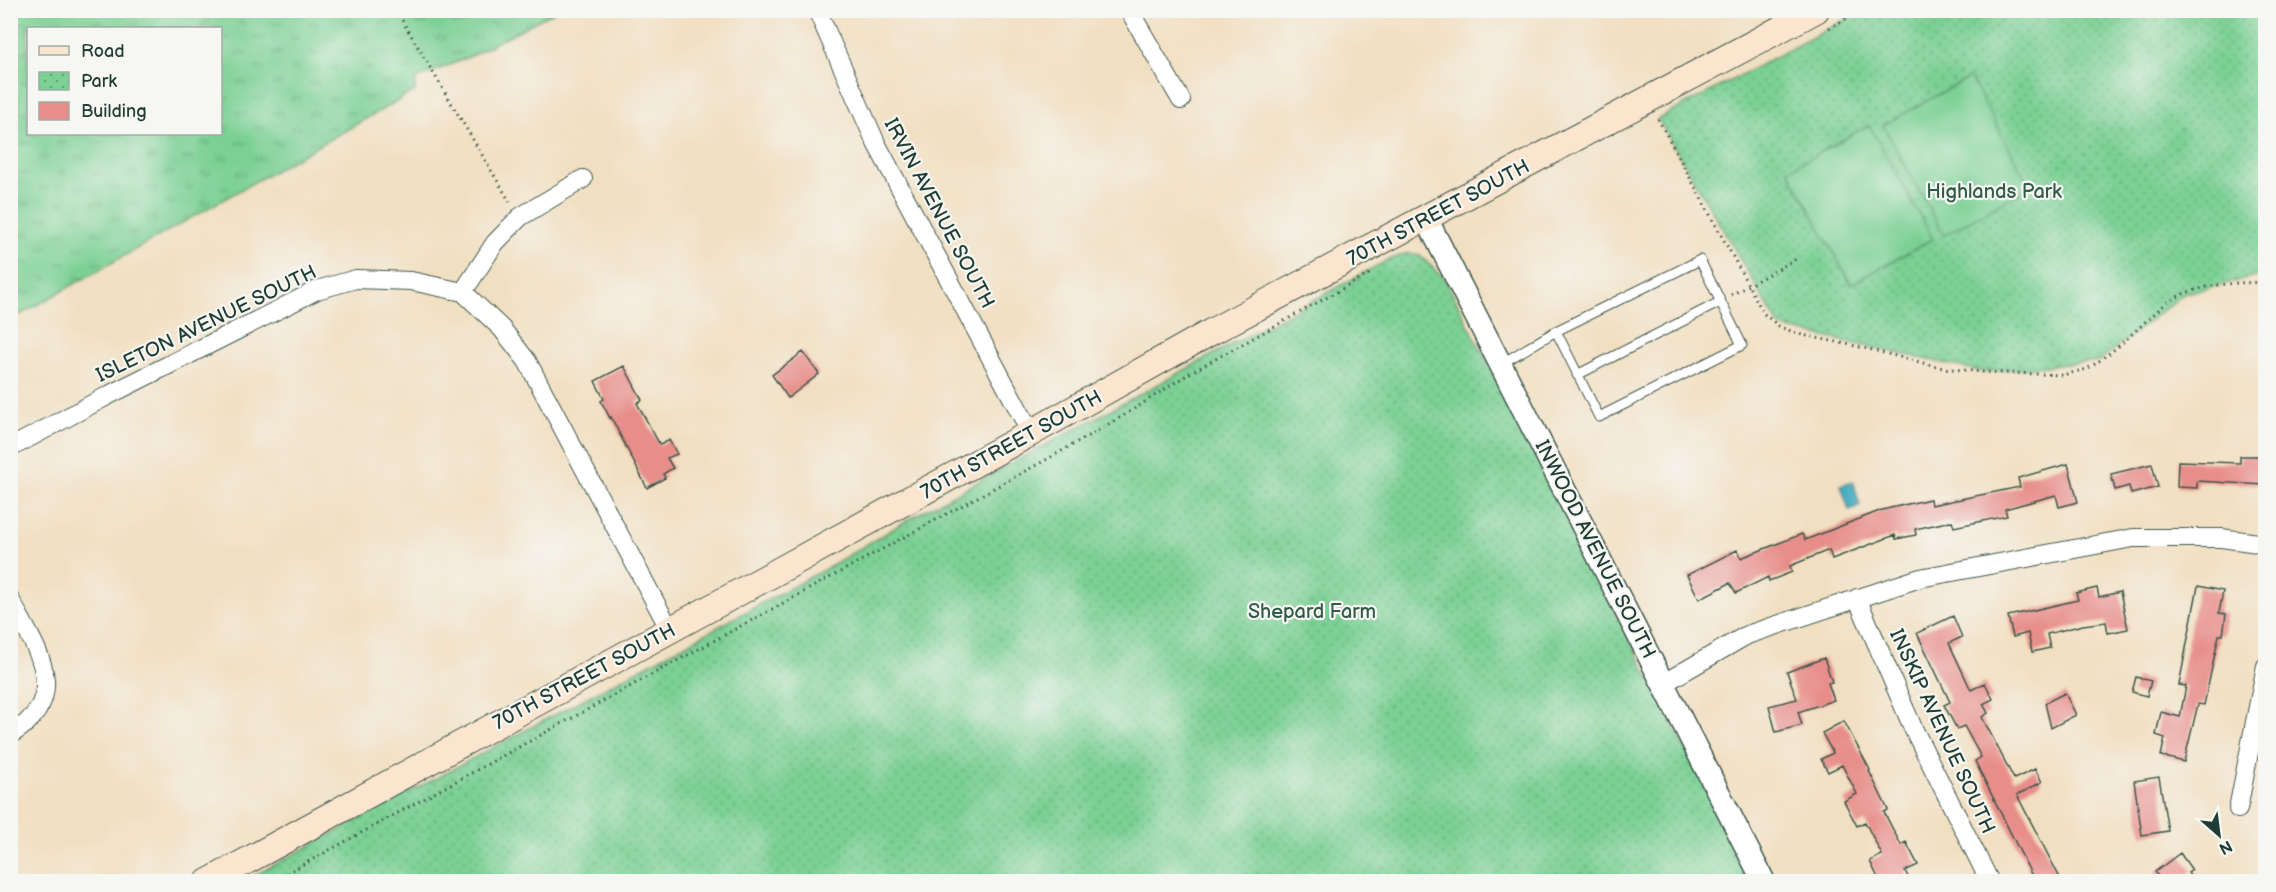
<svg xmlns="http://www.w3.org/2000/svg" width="2276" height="892" font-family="'Balsamiq Sans',sans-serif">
<defs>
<pattern id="grass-tufts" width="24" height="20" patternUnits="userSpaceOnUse" patternTransform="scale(1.5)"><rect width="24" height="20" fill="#7bd094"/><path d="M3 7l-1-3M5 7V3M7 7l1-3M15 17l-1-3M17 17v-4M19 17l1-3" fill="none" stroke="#64aa7a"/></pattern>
<pattern id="park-dots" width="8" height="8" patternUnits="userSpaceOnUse" patternTransform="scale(1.5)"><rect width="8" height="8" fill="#7bd094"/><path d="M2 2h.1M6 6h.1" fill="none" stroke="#64aa7a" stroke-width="1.8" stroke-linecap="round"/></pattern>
</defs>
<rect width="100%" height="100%" fill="#f6f6f2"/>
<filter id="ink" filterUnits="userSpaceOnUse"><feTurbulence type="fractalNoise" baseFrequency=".0167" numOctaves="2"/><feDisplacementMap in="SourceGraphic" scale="12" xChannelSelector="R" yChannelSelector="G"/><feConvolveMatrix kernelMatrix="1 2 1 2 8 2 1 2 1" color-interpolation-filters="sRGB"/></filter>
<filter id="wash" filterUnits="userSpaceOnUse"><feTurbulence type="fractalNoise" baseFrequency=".008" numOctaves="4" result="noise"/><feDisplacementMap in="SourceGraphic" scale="24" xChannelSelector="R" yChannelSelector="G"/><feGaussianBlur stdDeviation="1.35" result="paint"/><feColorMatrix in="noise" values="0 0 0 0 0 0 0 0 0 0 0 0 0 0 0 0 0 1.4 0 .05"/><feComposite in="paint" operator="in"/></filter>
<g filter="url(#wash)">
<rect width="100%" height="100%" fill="#f1dfc1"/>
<path fill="url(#grass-tufts)" stroke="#4d8664" stroke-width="1.5" fill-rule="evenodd" d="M11,10L555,11L471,56L416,79L415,91L11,320ZM28,28H220V134H28Z"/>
<path fill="url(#park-dots)" stroke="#4d8664" stroke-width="1.5" d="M1862,11H2265V275L2185,293L2099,361L1983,372L1780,327L1658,119Z
M1408,253L1420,256L1445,279L1754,882H242L653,662L827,568L918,514L1386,261Z"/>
<path fill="#7bd094" stroke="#4d8664" stroke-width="1.5" d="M1970,77L2030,187L1944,235L1883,125Z
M1869,125L1933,239L1851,284L1788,170Z"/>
<path fill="#40abc0" stroke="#30747a" stroke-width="1.5" d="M1853,481L1860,506L1849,510L1841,485Z"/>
<g id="blocks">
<path fill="#e78e8a" d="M803,352L819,374L788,398L772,375Z
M624,366L642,400L637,403L660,445L669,440L677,454L667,458L673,468L663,474L665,478L647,488L611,417L610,418L601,401L604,399L595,381Z
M2240,456H2265V485L2197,481V488L2177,487L2178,461L2240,463Z
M2068,464L2078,502L2059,507L2056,495L2005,509L2007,516L1954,527L1952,521L1915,529L1916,535L1896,539L1895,535L1832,559L1829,550L1790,566L1792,572L1769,581L1768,577L1736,593L1730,583L1699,599L1687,575L1737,550L1741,558L1802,534L1805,540L1882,510L1930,499L1931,505L2020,487L2018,478Z
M2152,464L2158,487L2131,494L2129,486L2115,490L2111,474Z
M2198,586L2223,591L2219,613L2226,614L2223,635H2219L2204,705L2198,704L2184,762L2161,756L2165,738L2156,735L2161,712L2180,717L2186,686L2179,685Z
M2097,588L2099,597L2120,592L2128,629L2108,633L2106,622L2083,625L2047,634L2050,648L2032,652L2028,633L2013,637L2008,616L2078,600L2076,593Z
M1953,616L1962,637L1949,643L1971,690L1985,683L1993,699L1983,704L1988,713L1982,717L2014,779L2035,769L2042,782L2017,795L2062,882H2035L1975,761L1981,757L1964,726L1957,729L1944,705L1950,702L1917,633Z
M1824,658L1832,682L1828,683L1834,700L1798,712L1802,725L1776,732L1769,706L1797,699L1787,672Z
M2136,677L2151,681L2147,696L2132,692Z
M2065,693L2076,715L2051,728L2045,703Z
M1844,721L1870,770L1869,771L1888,810L1884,812L1901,845L1906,842L1918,865L1905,871L1911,882H1880L1870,861L1882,855L1865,822L1857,826L1844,801L1857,794L1842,765L1828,772L1821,759L1833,753L1822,733Z
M2159,777L2168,831L2142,835L2134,781Z
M2180,853L2192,870L2188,873L2195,882H2162L2155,872Z"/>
</g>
</g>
<g filter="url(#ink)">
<use href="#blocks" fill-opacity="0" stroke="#3e5549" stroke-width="1.5"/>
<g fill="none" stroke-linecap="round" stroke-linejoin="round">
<g stroke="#3e5549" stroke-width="11">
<path id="service" d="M1501,364L1556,331L1700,260L1742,345L1599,417L1556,331
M1577,375L1720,302"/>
</g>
<g stroke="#3e5549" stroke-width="20">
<path id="minor" d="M817,10L876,143L1031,433
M1129,10L1181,100
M463,292L495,243L520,217L583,179
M10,448L107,396L317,290L356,279L411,281L463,292L502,329L527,361L670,630
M1857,598L1913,728L1990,882
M10,599C36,649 74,696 10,735
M1664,683L1747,635L1920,578L2133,538H2221L2266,544
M2238,809L2266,666"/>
</g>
<g stroke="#3e5549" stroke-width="25">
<path id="tertiary" d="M1426,218L1764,882"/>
</g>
<g stroke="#3e5549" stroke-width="28">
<path id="secondary" d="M208,882L1031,433L1211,332L1816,10"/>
</g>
<path stroke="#3e5549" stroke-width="3" stroke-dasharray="1.5 4.5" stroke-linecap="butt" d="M396,10L510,202
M1829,28L1862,10
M1658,119L1764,314L1780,327L1802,335L1856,346L1943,368L1983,372L2063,375L2087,369L2099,361L2120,345L2167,302L2185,293L2210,286L2237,283L2266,282
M1731,295L1798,258
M271,882L1053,456L1123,416L1190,373L1371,273"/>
<use href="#service" stroke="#fff" stroke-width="9"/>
<use href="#minor" stroke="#fff" stroke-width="18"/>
<use href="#tertiary" stroke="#fff" stroke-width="22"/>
<use href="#secondary" stroke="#fce5cf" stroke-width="26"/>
</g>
</g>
<g text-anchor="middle" stroke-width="4.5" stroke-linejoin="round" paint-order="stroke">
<g font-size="20" fill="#315a47" stroke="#f6f6f2">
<text x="1994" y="198">Highlands Park</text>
<text x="1312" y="618">Shepard Farm</text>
</g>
<g font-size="20" fill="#1f3d34" stroke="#f6f6f2">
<text transform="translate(1438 212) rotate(-28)" y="7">70TH STREET SOUTH</text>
<text transform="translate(940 213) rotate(62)" y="7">IRVIN AVENUE SOUTH</text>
<text transform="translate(206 323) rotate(-26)" y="7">ISLETON AVENUE SOUTH</text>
<text transform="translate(1011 444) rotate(-29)" y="7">70TH STREET SOUTH</text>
<text transform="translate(1596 549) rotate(63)" y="7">INWOOD AVENUE SOUTH</text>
<text transform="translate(584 676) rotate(-28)" y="7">70TH STREET SOUTH</text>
<text transform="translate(1943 731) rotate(65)" y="7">INSKIP AVENUE SOUTH</text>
</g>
</g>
<rect width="2276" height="892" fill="none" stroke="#f6f6f2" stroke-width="36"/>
<rect x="27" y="27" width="195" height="108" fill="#f6f6f2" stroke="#a0aca6" stroke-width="1.5"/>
<rect x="39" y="46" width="30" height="9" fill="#fce5cf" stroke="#a0aca6" stroke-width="1.5"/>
<text x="81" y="57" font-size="18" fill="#1f3d34">Road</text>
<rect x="39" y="72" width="30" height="18" fill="url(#park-dots)" stroke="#a0aca6" stroke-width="1.5"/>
<text x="81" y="87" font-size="18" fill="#1f3d34">Park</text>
<rect x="39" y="102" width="30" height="18" fill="#e78e8a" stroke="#a0aca6" stroke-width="1.5"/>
<text x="81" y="117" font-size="18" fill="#1f3d34">Building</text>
<g transform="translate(2219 835) rotate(152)" stroke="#f6f6f2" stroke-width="4.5" paint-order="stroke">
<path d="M0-4.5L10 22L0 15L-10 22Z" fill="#1f3d34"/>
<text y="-9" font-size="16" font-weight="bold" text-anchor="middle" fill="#1f3d34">N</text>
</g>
</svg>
